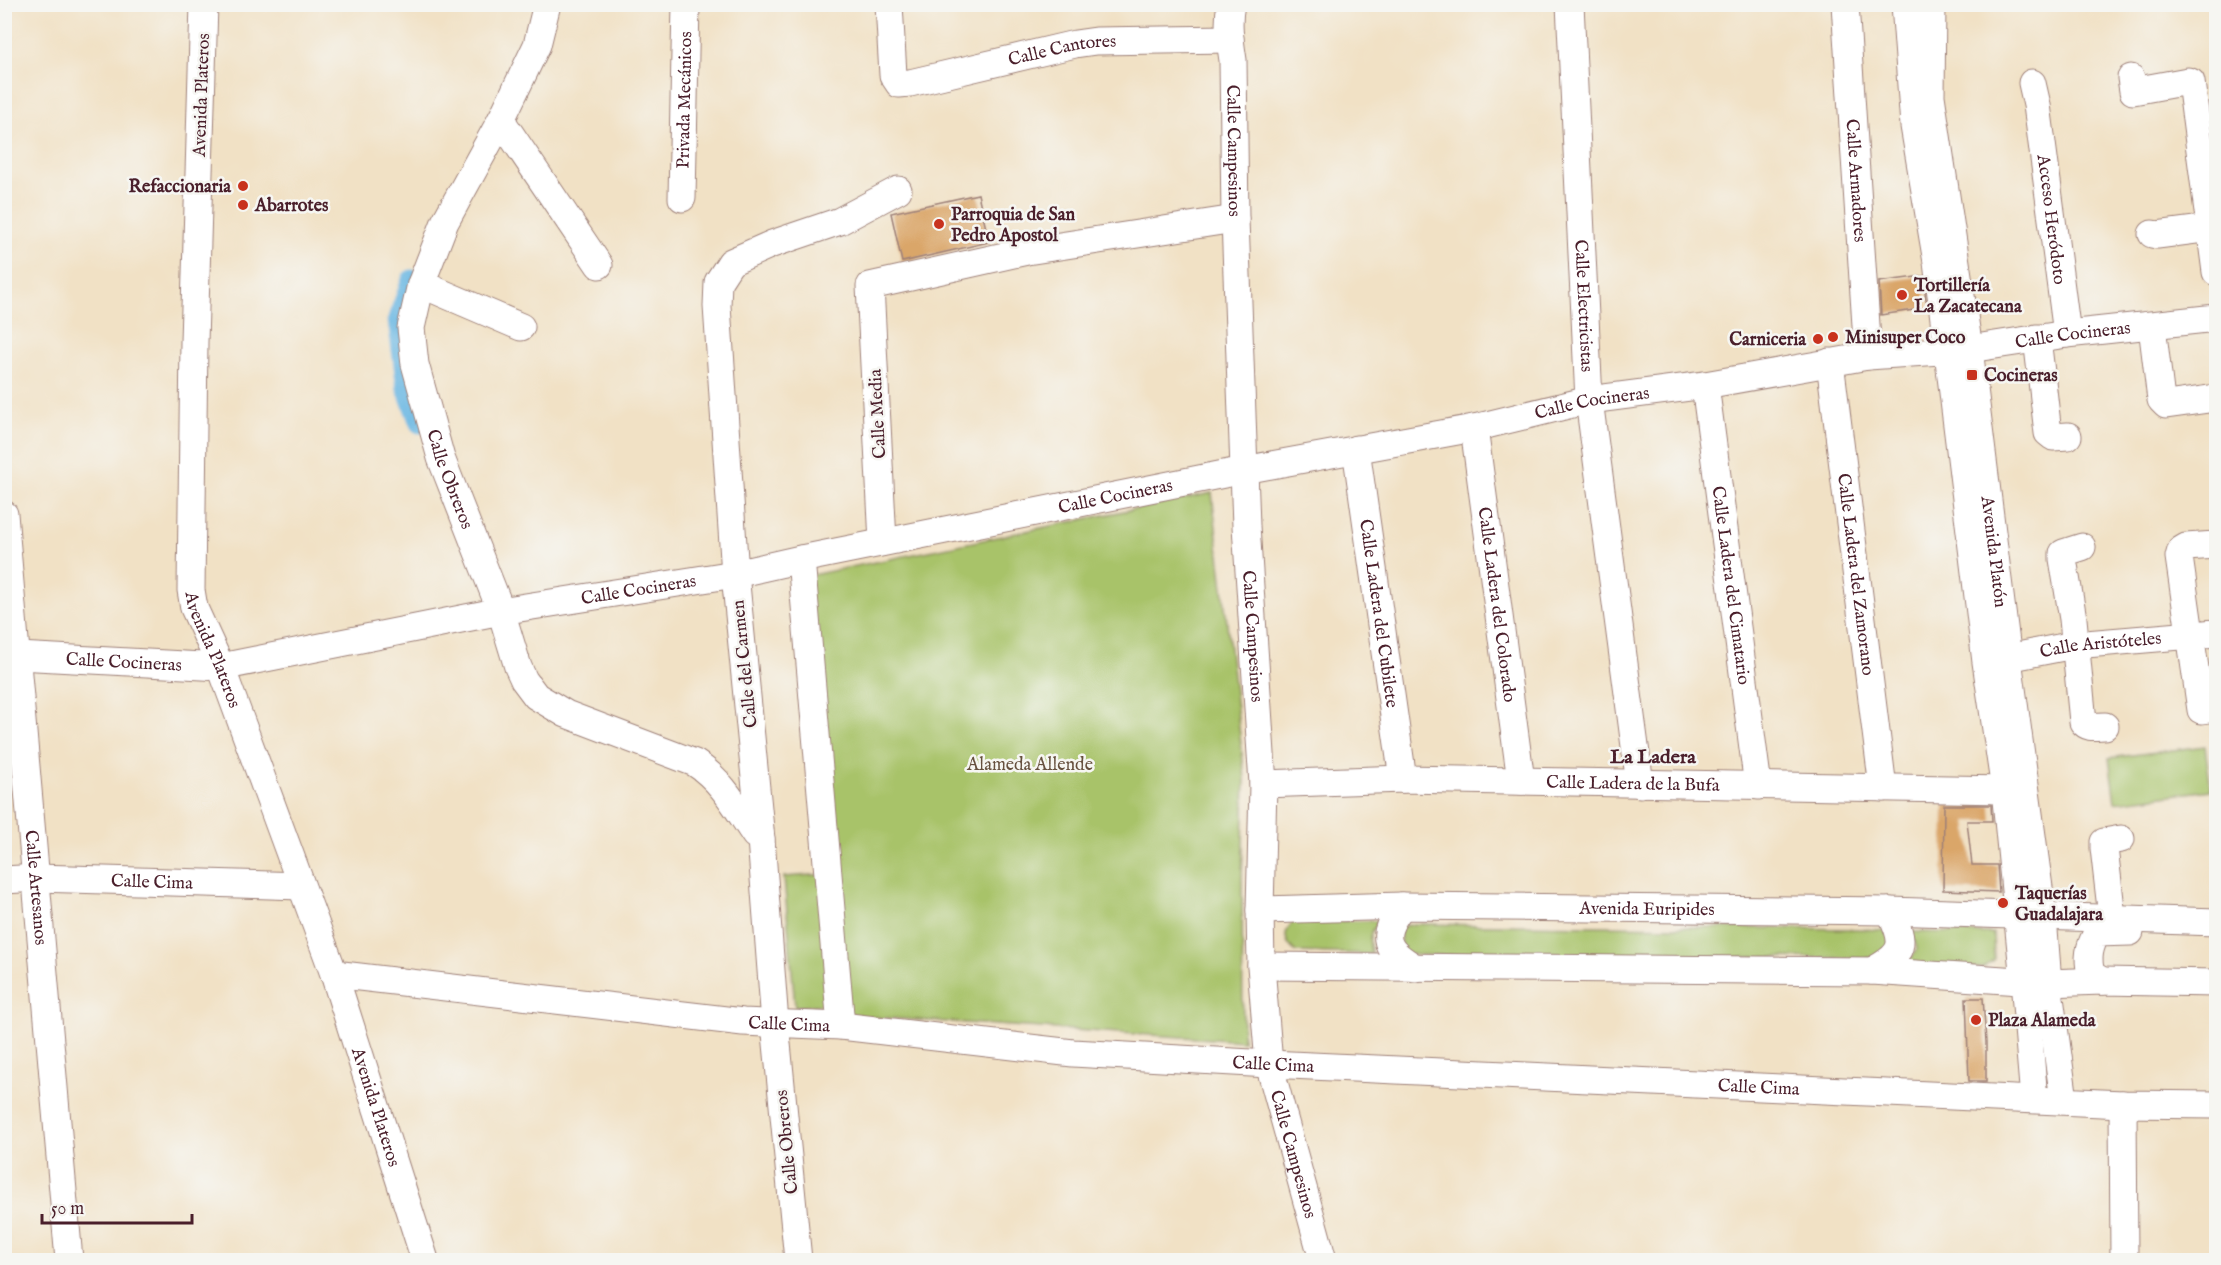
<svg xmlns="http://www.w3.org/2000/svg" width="2221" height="1265" font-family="'IM FELL English',serif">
<rect width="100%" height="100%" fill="#f6f6f2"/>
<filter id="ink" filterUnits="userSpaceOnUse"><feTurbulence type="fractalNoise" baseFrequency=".0167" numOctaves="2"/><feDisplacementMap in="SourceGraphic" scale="12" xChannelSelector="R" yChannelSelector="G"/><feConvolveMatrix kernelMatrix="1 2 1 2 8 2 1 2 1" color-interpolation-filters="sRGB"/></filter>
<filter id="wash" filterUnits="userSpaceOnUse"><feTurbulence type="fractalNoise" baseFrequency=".008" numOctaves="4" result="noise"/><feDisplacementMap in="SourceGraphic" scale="24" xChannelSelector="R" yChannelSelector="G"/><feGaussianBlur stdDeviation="1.35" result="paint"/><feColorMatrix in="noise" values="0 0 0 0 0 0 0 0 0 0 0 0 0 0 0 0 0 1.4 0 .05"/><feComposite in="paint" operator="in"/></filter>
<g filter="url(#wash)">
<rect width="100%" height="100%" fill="#f1e1c5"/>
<path fill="#a8c369" stroke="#79714a" stroke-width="1.5" d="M1212,493L1245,779L1242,879L1243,1041L840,1015L838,1003L795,1007L784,877L827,874L802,577Z
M2205,746L2211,790L2115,802L2109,758Z
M1294,921H1378C1370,933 1367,940 1372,954L1296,952C1284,942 1282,932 1294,921Z
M1414,924L1857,929L1884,930L1892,946L1884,958L1416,955L1401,952L1400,927Z
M1912,932L1993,933L1994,959L1983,968L1906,967L1917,949Z"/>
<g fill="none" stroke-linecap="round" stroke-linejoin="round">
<path stroke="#67b6e2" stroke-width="21" d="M412,280L398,319L407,388L420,423"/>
</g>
<g id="blocks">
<path fill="#daa669" d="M978,194L989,242L902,262L891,213Z
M1923,276L1927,308L1881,315L1879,282Z
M1944,805H1991L1992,821H1967L1972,865H1997L1999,892L1943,890Z
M1966,998H1983L1986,1042V1081H1969Z"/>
</g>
</g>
<g filter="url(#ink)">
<use href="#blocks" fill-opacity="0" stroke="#9e8078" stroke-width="1.5"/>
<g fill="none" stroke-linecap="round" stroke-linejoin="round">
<g stroke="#9e8078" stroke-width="29">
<g id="minor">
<path id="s1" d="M204,4L194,342L191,590L194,608L221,667L334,974L425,1260"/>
<path id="s2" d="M547,4L537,45L501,120L445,222L421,284L411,328L415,364L441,458L501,611L518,667L524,680L536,696L566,714L695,763C723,781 737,809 755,835L761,839"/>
<path id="s3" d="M889,4L893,75L899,84L910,83L1075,44L1096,41L1230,39"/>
<path id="s4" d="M1231,4C1227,23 1230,41 1233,60L1235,219L1246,526L1263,784L1260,910L1261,966L1269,1064L1323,1260"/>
<path id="s5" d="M1570,4L1589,400L1640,784"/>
<path id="s6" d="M1845,4L1868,356"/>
<path d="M1905,4L1914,126L1937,262L1986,662L2005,790L2024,981L2034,1099"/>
<path id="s7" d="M1932,4L1931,96L1969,349L2008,659L2043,917L2048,983L2064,1100"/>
<path d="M2131,78L2133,91L2188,81L2191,82L2216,272"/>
<path id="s8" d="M2032,83L2037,105L2067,334"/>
<path d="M501,120L599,265"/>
<path id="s9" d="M682,198L686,4"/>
<path d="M2152,234L2157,235L2211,228"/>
<path d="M421,284L521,327"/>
<path d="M2152,326L2161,400L2166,405L2216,398"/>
<path d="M2037,338L2048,433L2053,437L2068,436"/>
<path id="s10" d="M1830,362L1883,788"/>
<path id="s11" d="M1705,385L1758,786"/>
<path id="s12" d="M1474,428L1521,781"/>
<path id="s13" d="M1356,449L1403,779"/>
<path id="s14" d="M4,514L69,1260"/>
<path d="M883,542L870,286L1027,251L1235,219"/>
<path d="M2216,545L2186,547L2181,550L2179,557L2201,710L2216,708"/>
<path d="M2082,547L2063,553V559L2073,619L2083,722C2088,729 2097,726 2105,726"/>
<path d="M801,559L841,1026"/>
<path id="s15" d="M18,656L221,667L501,611L735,574L801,559L1244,470L1474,428L1589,400L1705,385L1868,356L1969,349L2067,334L2216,318"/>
<path id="s16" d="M1992,661L2074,645L2216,633"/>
<path id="s17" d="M1263,784L1403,779L2005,790"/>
<path id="s18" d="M4,880L37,878L301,886"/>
<path d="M1402,906C1378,937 1385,950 1416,968"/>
<path id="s19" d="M1260,910L1402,906L1890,911L2216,922"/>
<path d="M2112,917L2104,848V842L2121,839"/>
<path d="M1261,966L1872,971L2048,983L2102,981L2216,983"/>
<path d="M1872,971C1905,953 1906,944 1890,911"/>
<path id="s20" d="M334,974L743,1022L841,1026L1073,1053L1269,1064L2123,1104L2216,1105"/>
<path d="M2102,981L2091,974C2087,958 2089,947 2097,933L2130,932"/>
<path d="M2123,1104L2124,1260"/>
<path d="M798,1260L775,1023L761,839L735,574L717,306L718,282L731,262L772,244L840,221L898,190"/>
</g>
</g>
<use href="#minor" stroke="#fff" stroke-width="27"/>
</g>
</g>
<g fill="#c8321e" stroke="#f6f6f2" stroke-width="2">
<circle cx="243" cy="186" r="6"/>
<circle cx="243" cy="205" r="6"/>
<circle cx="939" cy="224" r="6"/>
<circle cx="1902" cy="295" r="6"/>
<circle cx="1833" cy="337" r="6"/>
<circle cx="1818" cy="339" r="6"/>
<rect x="1966" y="369" width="12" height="12" rx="3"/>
<circle cx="2003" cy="903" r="6"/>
<circle cx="1976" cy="1020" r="6"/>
</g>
<g text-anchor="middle" stroke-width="5" stroke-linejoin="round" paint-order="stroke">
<g font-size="18" fill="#4a1f2b" stroke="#f6f6f2">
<text dy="6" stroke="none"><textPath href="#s3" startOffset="249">Calle Cantores</textPath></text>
<text transform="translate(201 95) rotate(-88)" y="6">Avenida Plateros</text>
<text dy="6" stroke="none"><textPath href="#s9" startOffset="98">Privada Mecánicos</textPath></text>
<text dy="6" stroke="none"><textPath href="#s4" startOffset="147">Calle Campesinos</textPath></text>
<text dy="6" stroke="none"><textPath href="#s6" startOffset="177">Calle Armadores</textPath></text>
<text dy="6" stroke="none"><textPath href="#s8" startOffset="138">Acceso Heródoto</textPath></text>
<text dy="6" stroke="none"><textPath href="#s5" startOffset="302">Calle Electricistas</textPath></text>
<text dy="6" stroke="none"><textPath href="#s15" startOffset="2086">Calle Cocineras</textPath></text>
<text dy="6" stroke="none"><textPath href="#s15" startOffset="1600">Calle Cocineras</textPath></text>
<text transform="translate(877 414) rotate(-93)" y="6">Calle Media</text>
<text dy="6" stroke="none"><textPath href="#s2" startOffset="510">Calle Obreros</textPath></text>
<text dy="6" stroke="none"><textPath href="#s15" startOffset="1114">Calle Cocineras</textPath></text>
<text dy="6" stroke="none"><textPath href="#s7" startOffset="552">Avenida Platón</textPath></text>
<text dy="6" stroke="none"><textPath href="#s10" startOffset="214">Calle Ladera del Zamorano</textPath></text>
<text dy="6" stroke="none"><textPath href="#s11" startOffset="202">Calle Ladera del Cimatario</textPath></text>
<text dy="6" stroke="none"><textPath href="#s15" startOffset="628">Calle Cocineras</textPath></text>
<text dy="6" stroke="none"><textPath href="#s12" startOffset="178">Calle Ladera del Colorado</textPath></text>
<text dy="6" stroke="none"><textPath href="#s13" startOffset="166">Calle Ladera del Cubilete</textPath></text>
<text dy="6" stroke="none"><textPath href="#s4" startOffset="633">Calle Campesinos</textPath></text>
<text dy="6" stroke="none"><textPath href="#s16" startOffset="110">Calle Aristóteles</textPath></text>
<text dy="6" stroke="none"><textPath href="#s1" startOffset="650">Avenida Plateros</textPath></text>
<text dy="6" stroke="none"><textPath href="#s15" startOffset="106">Calle Cocineras</textPath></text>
<text transform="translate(744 664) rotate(-96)" y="6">Calle del Carmen</text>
<text dy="6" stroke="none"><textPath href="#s17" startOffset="370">Calle Ladera de la Bufa</textPath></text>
<text dy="6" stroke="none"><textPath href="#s18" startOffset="148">Calle Cima</textPath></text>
<text dy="6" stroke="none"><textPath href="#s14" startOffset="375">Calle Artesanos</textPath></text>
<text dy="6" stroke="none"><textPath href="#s19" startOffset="387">Avenida Euripides</textPath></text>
<text dy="6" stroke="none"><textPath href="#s20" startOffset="458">Calle Cima</textPath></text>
<text dy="6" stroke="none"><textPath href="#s20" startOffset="944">Calle Cima</textPath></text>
<text dy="6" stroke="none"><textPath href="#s20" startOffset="1430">Calle Cima</textPath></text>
<text dy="6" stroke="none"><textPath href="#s1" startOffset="1136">Avenida Plateros</textPath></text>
<text transform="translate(786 1142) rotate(-96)" y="6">Calle Obreros</text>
<text dy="6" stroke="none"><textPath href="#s4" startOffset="1155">Calle Campesinos</textPath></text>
</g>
<g font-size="18" font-weight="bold" fill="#4a1f2b" stroke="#f6f6f2" text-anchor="start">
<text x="231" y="192" text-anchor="end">Refaccionaria</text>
<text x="255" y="211">Abarrotes</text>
<text x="951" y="220">Parroquia de San<tspan x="951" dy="21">Pedro Apostol</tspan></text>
<text x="1914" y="291">Tortillería<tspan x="1914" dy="21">La Zacatecana</tspan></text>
<text x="1845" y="343">Minisuper Coco</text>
<text x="1806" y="345" text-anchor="end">Carniceria</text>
<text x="1984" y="381">Cocineras</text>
<text x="2015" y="899">Taquerías<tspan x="2015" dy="21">Guadalajara</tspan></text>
<text x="1988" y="1026">Plaza Alameda</text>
</g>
<g font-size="18" fill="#66503e" stroke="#f6f6f2">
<text x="1030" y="770">Alameda Allende</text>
</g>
<g font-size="20" font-weight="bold" fill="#4a1f2b" stroke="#f6f6f2">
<text x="1653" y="763">La Ladera</text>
</g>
</g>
<rect width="2221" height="1265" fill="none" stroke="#f6f6f2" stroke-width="24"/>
<path d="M42 1214v9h150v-9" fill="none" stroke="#4a1f2b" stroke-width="3"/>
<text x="51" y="1214" font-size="18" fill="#4a1f2b" stroke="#f6f6f2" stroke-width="4.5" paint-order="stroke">50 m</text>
</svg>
